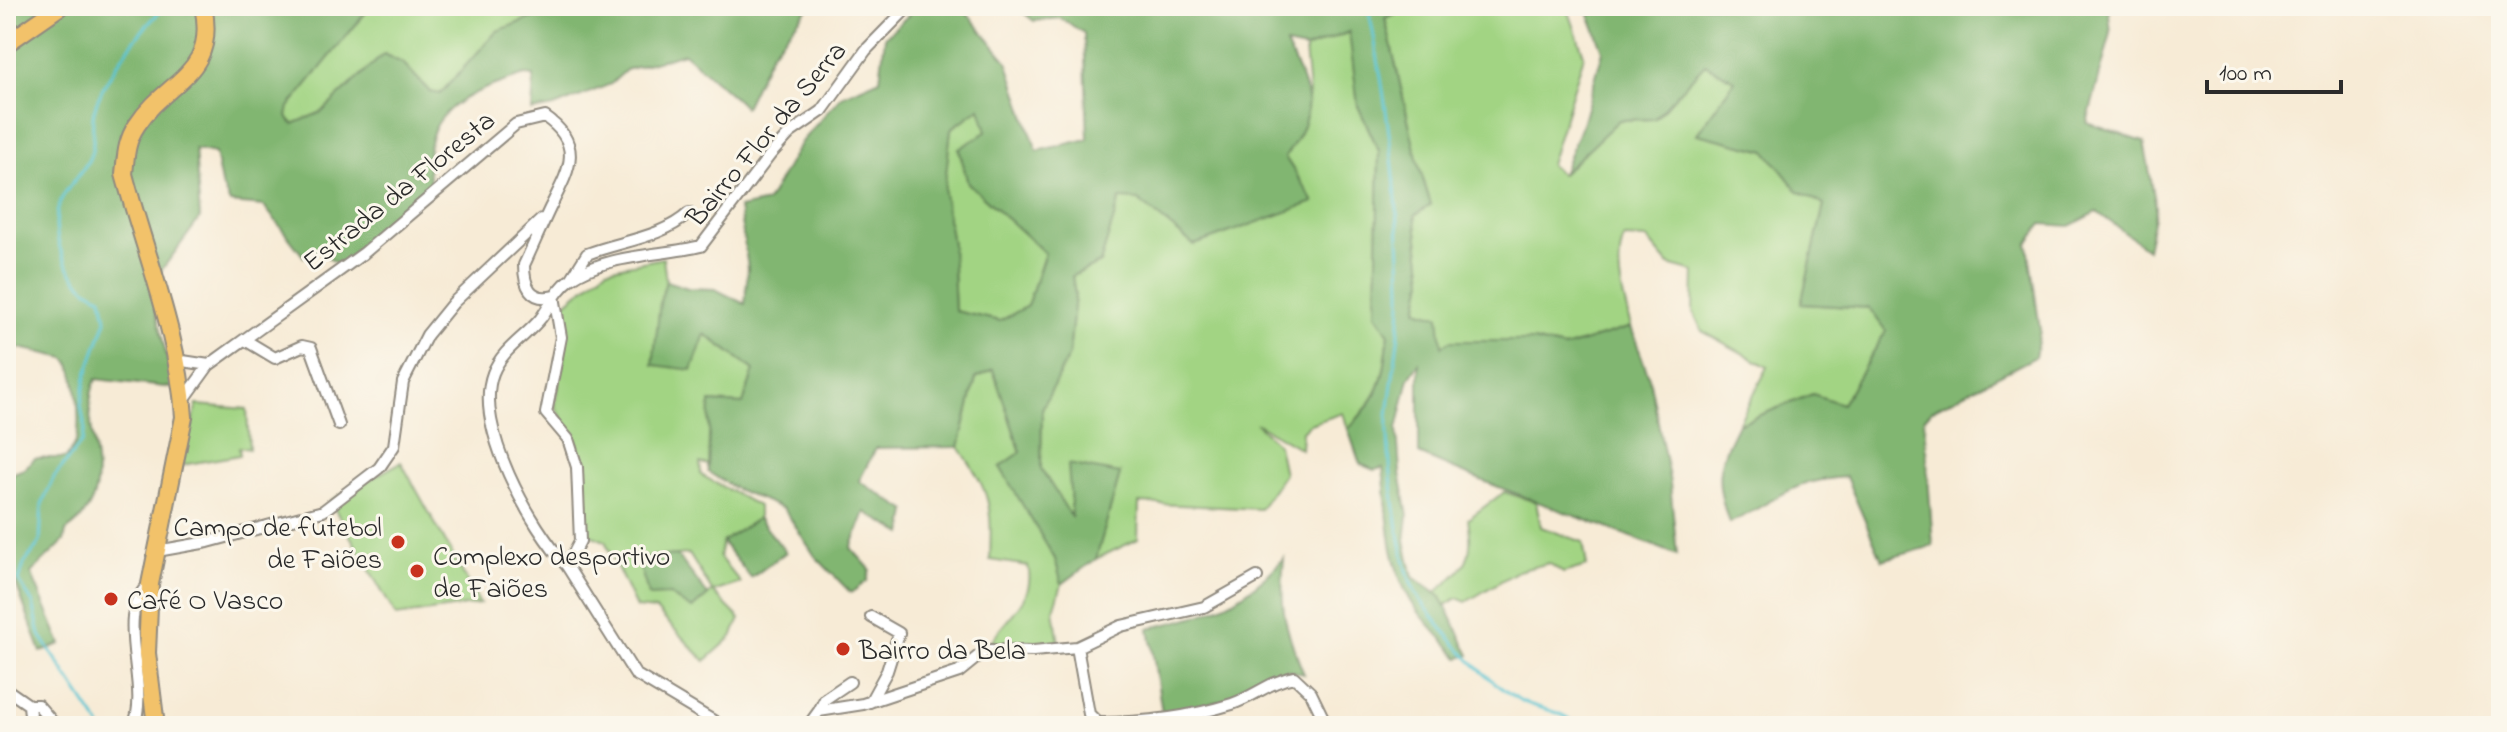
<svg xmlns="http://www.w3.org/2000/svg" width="2507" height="732" font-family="'Indie Flower',sans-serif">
<rect width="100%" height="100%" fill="#fbf7ec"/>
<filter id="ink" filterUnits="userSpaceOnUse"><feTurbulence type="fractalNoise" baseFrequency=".0125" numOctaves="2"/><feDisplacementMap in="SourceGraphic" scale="16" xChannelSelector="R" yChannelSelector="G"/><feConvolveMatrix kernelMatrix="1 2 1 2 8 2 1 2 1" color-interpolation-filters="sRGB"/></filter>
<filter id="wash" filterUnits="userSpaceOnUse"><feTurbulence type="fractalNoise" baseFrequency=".006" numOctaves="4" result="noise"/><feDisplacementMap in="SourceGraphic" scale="32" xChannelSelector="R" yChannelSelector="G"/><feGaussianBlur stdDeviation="1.8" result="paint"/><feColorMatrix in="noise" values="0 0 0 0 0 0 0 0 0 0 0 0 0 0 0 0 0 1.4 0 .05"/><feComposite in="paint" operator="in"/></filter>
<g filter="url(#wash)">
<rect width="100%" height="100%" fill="#f7ebd6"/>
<path fill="#a2d483" stroke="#668057" stroke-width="2" fill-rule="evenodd" d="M371,6H563L497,31L440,94L430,92L404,64L384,54L322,112L293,124L287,117L288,107Z
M1414,6H1567L1584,55L1550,165L1561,174L1619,120L1655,119L1704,63L1736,79L1697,134L1766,151L1797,190L1824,205L1801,304L1869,308L1886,331L1842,404L1812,394L1738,424L1768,367L1702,331L1693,311L1694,272L1669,265L1647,239L1624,238C1613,267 1624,299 1631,327L1564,348L1533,341H1450L1442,347L1417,310L1423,279L1415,214L1431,204L1418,163L1385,18Z
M1350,32L1358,106L1379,151L1376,314L1389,334C1383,382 1383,392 1348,429L1343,413L1310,424L1302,431L1301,449L1256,423L1278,445L1284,474L1260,509L1139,503L1138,539L1096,559L1120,474L1073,520L1041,469L1042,408L1069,355L1075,295L1072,276L1100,263L1119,199H1138L1194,245L1313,201L1285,157L1309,93L1305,49Z
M980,108L988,131L959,150L968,183L1045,253L1027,306L1000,321L955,311L952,244L943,193L951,129Z
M663,258L666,281L660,302L754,370L743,404L710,402L709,465L700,463L701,475L758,506V518L722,542L719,557L741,583L713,592L740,619L732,637L705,661L656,610L636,608L605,541L588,534L578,444L555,406L566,345L562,306L607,269ZM689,554L712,591L692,609L670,595L638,558Z
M993,369L1021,453L1001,467L1055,559L1062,584L1054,610L1059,644L988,647C1002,618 1037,602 1028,566L990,560C992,504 991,494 959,447L976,378Z
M197,405L247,409L249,449L239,447L240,455L182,465Z
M401,462L480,604L396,616L330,501Z
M1504,492L1536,502L1541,527L1583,542L1587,566L1563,573L1549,563L1518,571L1466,602L1457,598L1446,605L1435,593C1466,567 1475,560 1468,519Z"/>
<path fill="#81b671" stroke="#56704e" stroke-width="2" fill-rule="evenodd" d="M6,6H371L289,107L287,117L293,124L322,112L384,54L404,64L430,92L440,94L497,31L563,6H810L771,53L745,107L684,53L626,70L611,84L554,107L532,111L534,76L525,75C464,94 415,112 431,186L340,266L317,250L304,257L264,206L230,203L221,184L215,153L195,149L200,218L150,286L174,388L96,379C73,429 128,488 66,531L64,541L31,573L61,644L41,652L9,565L13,542L6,530V499L11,474L24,469L35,458H66C70,453 74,448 76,441C81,425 78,368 65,358L6,345Z
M933,6H961L1007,61L1037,151L1088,139L1084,33L1060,18L1034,21L1015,6H1415L1385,18L1418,163L1431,205L1415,215L1423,279L1417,310L1439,316L1442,346L1450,341H1533L1564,348L1631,327L1649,377L1670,483L1677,555C1591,520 1503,492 1419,454V363L1409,378L1397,429L1400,473L1408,516L1405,541L1413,577L1441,597L1470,655L1459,658C1444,639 1423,621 1411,601C1387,563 1388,511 1383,468L1374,470L1360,464L1348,429C1383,393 1383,383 1389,334L1376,314L1379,151L1358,106L1349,32L1305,49L1286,45C1310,95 1319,109 1285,157L1314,202L1194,245L1138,200L1120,199L1100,263L1072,276L1075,295L1069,355L1042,409L1041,469L1072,518L1068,464L1120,474L1096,559L1062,584L1055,559L1000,467L1021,452L993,370L976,378L959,447L876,448L859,481L907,511L903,534L865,512L851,548L870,569L867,581L851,593L815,556L784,509L736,489L708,472L710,402L743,404L754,370L705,334L692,370L653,365L660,302L666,281L688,288L715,289L745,304L748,268L739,208L767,202L801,142L841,96L880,79L885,37L912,12ZM980,108L987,131L959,149L968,183L1045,253L1027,306L1000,321L955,311L952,244L944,193L951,129Z
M1586,6H2108L2111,33L2087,123L2144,142L2156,207L2147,249L2097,212L2070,226L2042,224L2028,244L2040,330L2035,357L1932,410L1924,419L1933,546L1882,560L1846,477C1787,481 1778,501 1729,523C1714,477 1716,467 1738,424L1813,394L1842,404L1886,331L1869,308L1801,304L1824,205L1797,190L1766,151L1697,134L1735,80L1705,64L1654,119L1619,120L1562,174L1584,118L1603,51Z
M758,518L786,552L751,578L722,542Z
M677,555L708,595L692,609L670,595L649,596L637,558Z
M1284,558C1279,607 1285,629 1304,674L1287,670L1230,699L1162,713L1149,628C1207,616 1244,603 1284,558Z"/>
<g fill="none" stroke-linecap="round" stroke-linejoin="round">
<path stroke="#58c4d2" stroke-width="3" d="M1368,6C1387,100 1399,193 1401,289C1402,332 1392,374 1388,416C1386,450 1399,569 1417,595C1443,632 1479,676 1518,699C1538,711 1561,708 1577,726
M100,726L40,635L33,603L19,581L24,564L40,542L42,504L54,477L82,442L85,429L81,405L86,377L106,320L102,297C68,286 46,233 61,200C68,185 82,174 89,159C97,144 90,126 94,111C102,80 142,26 167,6"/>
</g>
</g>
<g filter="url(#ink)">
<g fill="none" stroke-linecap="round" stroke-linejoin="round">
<g stroke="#918b80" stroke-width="14">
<path id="street" d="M572,278L587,254C620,241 662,238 689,213
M554,296L561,337L546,413L568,439L577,467L580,541L567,566L635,674L722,726
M245,340L275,358L302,346L311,348L339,425
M176,360L209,365L364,253L516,124L545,117C586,145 568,172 550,208C541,227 533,246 524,265C524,285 530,302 554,296
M183,401L209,365
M157,551L208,542L323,511L379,468L394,446L403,382L427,335L453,303L542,219
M567,566C531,528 473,425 493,373C503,348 526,337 541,318C551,304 557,289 571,279C607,254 660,256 701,246L770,155L790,133L822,111L866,50L909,6
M1077,647L1121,626L1204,607L1257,577
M6,689L29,705H38L56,726
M870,702L887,671L899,633L871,617
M29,705L31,726
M819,711L825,699L850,682
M133,726C152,688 111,613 150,584
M808,726L819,711L863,704L959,672L986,650L1033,651L1077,647L1089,714L1098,723C1142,723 1190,717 1232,704C1254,697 1270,681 1294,677L1311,693L1327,726"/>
</g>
<g stroke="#918b80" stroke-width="20">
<path id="primary" d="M6,44L61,6
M156,726L147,653L150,584L184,417C179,335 145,253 124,174C126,156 126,141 137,125C167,79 218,75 203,6"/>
</g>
<use href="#street" stroke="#fff" stroke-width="10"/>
<use href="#primary" stroke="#f2c26a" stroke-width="16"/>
</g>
</g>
<g fill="#c8321e" stroke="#fbf7ec" stroke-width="3">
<circle cx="398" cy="542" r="8"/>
<circle cx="417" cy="571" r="8"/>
<circle cx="111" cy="599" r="8"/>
<circle cx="843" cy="649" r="8"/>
</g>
<g text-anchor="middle" stroke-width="6" stroke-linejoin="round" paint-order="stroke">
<g font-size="28" fill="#2b2b2b" stroke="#fbf7ec">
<text transform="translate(765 133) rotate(-50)" y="10">Bairro Flor da Serra</text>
<text transform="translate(398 190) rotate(-39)" y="10">Estrada da Floresta</text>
</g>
<g font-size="28" fill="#2b2b2b" stroke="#fbf7ec" text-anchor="start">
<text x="382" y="536" text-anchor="end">Campo de futebol<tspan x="382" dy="32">de Faiões</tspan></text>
<text x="433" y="565">Complexo desportivo<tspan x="433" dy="32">de Faiões</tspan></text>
<text x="127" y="609">Café O Vasco</text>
<text x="859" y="659">Bairro da Bela</text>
</g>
</g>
<rect width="2507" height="732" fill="none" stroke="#fbf7ec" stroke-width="32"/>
<path d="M2207 80v12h134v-12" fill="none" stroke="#2b2b2b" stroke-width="4"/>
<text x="2219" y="80" font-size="24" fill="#2b2b2b" stroke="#fbf7ec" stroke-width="6" paint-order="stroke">100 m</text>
</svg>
